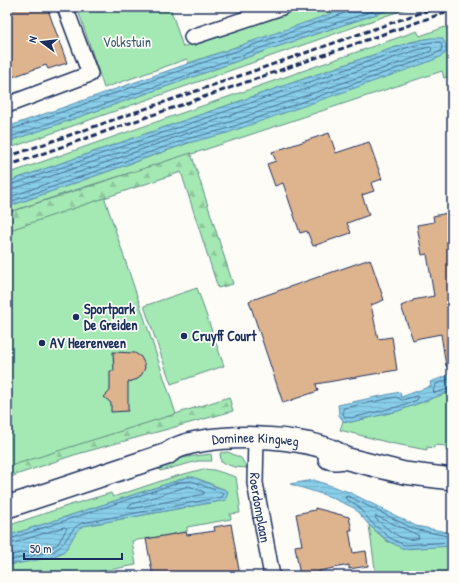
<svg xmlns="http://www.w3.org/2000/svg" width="459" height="583" font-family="'Patrick Hand',sans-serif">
<defs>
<pattern id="forest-firs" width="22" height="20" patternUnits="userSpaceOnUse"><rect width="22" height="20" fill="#a4e8b3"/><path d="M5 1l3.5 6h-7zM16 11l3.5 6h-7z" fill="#8dc79c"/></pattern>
<pattern id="water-rules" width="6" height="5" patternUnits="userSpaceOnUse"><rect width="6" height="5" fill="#88cee9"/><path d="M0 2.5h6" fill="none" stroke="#75b1ca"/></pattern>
</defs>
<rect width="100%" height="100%" fill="#fdfcf7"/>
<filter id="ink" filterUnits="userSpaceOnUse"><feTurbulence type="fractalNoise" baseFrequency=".025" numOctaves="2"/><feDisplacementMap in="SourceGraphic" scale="8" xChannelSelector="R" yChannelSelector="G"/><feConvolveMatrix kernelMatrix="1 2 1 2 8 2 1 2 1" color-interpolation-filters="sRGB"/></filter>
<g filter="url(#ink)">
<path fill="#a4e8b3" stroke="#608c88" d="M77,7H170L183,47L297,7H355L189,63L187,59L104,88Z
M398,7H411L7,149V142L179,82L273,48Z
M445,27L452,34V84L450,76L444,78L442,71L192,154L75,190L7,213V207L197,140L431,38L411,42L364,58L7,182V174L417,31L420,36Z
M102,190L176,414L7,472V221Z
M197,288L224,366L171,384L144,306Z
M452,391V451H446V446L434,445V448L427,447V450L390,443L340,430L343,421L351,422L398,411Z
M228,452L241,458L247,468L234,467L221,462L220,453Z
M211,454L212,461H198L160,471L157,466L179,458Z
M203,469L214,470L236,477L240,505L239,507L240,513L230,514L231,519L187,527V532L132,541L136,565L76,576H7V565C19,563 57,558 64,551C72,543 73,532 83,526L226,500L224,489C213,486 199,477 188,477L7,536V526L70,505L111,493L113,497L173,477Z
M369,525L388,542L452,546V571L420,576H376Z"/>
<path fill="url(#forest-firs)" stroke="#608c88" d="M191,153L233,284L218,288L181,172L7,231V213Z
M229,397L233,411L74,455L7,478V467Z"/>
<path fill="url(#water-rules)" stroke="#5c8eb1" d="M350,7H398L273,48L179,82L7,142V127Z
M431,38H442L446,45V53L438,58L423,64L227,133L188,143L7,207V182L364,58L411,42Z
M452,374V391L398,411L351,422L343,421L339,415L338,405L400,392L401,397L431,386L430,382Z
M188,477H193L214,486L228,491L226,500L83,526C73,532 72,543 64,551C57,558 19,563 7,565V536Z
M314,480L349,492L416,526L452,533V546L404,549L388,541L369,525L354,508L328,496L290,484Z"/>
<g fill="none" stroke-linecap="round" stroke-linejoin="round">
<path stroke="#476f96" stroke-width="1" d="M7,131L345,13L348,10L349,7
M7,138L177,79L272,44L385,7
M7,186L250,103L412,46L431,42H440L442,46L441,51L421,60L226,129L187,139L7,203
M7,191L252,108L413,51L430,47L432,49L431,51L420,56L224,124L185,134L7,198
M452,378L436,384L433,391L435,393L452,388
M417,396L418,398L417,400L397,407L351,418L345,417L343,414V409L344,408L396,397L402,400Z
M189,486L204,492V494L131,509L128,507L130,505Z
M376,516L418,535L419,538C402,544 388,529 376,519Z
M452,537L414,529L348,496L345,497L346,499L357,505L371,522L390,538L404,545L452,542
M7,540L180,482L192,481L224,494L222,497L82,523C68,529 67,545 54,551L7,561
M7,545L64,527L67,528L58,544L53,546L7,556"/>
</g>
<path fill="#deb48f" stroke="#1b2f5e" d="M8,7H47L67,63L48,69L46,65L7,79V14L10,13Z
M329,133L336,153L369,142L382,179L371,183L374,191L362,195L369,215L347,223L351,233L313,246L307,231L300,233L283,183L275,186L267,164L276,161L272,152Z
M452,212V366H446L441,334L420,338L413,340L401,306L413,301V300L434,296L427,254L422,255L417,225L434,222L433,216Z
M370,259L384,300L371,305L378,339L392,337L397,370L316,384L318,391L283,403L249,301Z
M113,352L135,353L141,357L144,363L145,368L142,374L138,379L128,382V411L111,412V403L104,397L110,391V371H114Z
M315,508L349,517L352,530H349L353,553L366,551L368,566L349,569V565L319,571L320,574L300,576L295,546L302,545L296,514L315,510Z
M231,524L240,576H153L146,539L186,532L187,535L215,531L214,527Z"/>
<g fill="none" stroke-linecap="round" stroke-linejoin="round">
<g stroke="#1b2f5e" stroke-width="18">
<g id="street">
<path d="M192,37L282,7"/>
<path d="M7,105L90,74L65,7"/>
<path id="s1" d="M256,438L255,483L272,576"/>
</g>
</g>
<g stroke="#1b2f5e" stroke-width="24">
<g id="secondary">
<path d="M329,458L336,459L344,458L404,473L452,479"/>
<path id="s2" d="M7,507L167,454C193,430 318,433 344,458"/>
</g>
</g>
<use href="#street" stroke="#fdfcf7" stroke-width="15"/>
<use href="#secondary" stroke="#fdfcf7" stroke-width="21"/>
<path stroke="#1b2f5e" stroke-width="3" stroke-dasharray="6 3" stroke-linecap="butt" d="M7,157L437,7
M7,166L452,10"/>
</g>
</g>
<g fill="#1b2f5e" stroke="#fdfcf7" stroke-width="1.5">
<circle cx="76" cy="317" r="4"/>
<circle cx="184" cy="336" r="4"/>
<circle cx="42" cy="343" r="4"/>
</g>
<g text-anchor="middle" stroke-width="3.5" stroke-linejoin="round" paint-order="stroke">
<g font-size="14" fill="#3d5d73" stroke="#fdfcf7">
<text x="127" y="47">Volkstuin</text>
</g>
<g font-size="14" font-weight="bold" fill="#1b2f5e" stroke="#fdfcf7" text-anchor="start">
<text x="84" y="314">Sportpark<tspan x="84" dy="16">De Greiden</tspan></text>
<text x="192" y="341">Cruyff Court</text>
<text x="50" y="348">AV Heerenveen</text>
</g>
<g font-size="14" fill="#1b2f5e" stroke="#fdfcf7">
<text dy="5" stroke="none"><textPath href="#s2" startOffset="260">Dominee Kingweg</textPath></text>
<text dy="5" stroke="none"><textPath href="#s1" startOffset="70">Roerdomplaan</textPath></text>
</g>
</g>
<rect width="459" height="583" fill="none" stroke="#fdfcf7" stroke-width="24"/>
<rect x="12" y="12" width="435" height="559" fill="none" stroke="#1b2f5e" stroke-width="1.5" filter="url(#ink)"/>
<g transform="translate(42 42) rotate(285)" stroke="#fdfcf7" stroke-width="3" paint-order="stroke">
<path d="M0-3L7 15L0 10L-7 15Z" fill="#1b2f5e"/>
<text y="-6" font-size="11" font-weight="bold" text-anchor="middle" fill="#1b2f5e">N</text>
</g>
<path d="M24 553v6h98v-6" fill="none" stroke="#1b2f5e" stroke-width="2"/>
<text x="30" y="553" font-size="12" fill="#1b2f5e" stroke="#fdfcf7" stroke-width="3" paint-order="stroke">50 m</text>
</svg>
